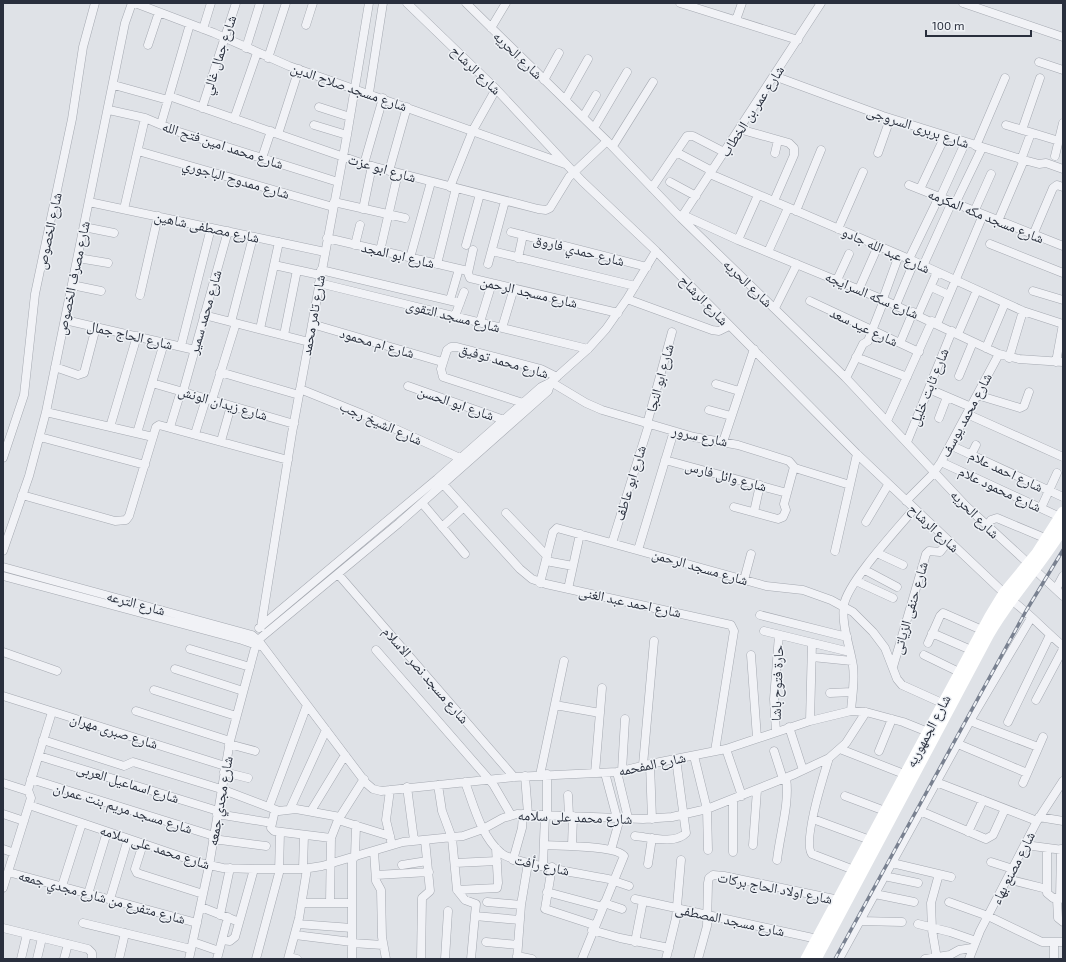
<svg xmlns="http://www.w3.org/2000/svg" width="1066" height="962" font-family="'Exo 2','Noto Naskh Arabic',sans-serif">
<rect width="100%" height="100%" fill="#dfe2e7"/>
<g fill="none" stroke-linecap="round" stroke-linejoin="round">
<g stroke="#a5a9b1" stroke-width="9">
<path id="minor" d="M135,3L214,33L289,66L565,164
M407,3L496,89L582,181L656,251L857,454L1004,593
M466,3L607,141L681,218L846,378L966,506L1029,564
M680,3L798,40
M963,3L1063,37
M736,20L742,3
M306,25L313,3
M491,28L506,3
M203,29L211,3
M148,45L159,12
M246,48L260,3
M268,58L286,3
M1039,62L1063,70
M774,76L883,116L1024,160L1039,164L1046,163L1063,169
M544,80L559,53
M114,85L168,100
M369,93L383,3
M169,96L364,164L538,209L546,210L550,208L569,177L607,141
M565,100L588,59
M319,107L350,117
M202,108L236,3
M109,110L145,118L176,131L338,182
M583,117L596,95
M234,119L257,53
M161,124L190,24
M314,125L347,135
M1006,125L1059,141
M594,128L627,72
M739,129L789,143L794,148V155L774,201
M1022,130L1040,78
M278,134L299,69
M613,146L653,82
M976,146L1005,78
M138,151L333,207
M676,152L712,171
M775,153L778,140
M878,153L890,119
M1055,156L1063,123
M262,158L271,131
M1021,160L1031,133
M364,164L383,98
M389,171L407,107
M710,174L909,259L1023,311L1063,324
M670,182L696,196
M909,185L1063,246
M450,187L473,130L496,89
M652,188L687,136H693L724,152
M920,189L945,136
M940,198L965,143
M89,202L325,252
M334,202L405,218
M955,204L982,148
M124,209L145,118
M363,209L372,166
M796,211L821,150
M974,212L991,174
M683,215L738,240L884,300L999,354L1019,359L1063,362
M681,218L821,3
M998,221L1024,160
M84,227L114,233
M838,229L863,172
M511,232L647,267
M1033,235L1053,188L1057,185L1063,187
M327,238L468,271
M738,240L758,195
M990,244L1063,273
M355,245L360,225
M466,245L480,194
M473,250L468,273L470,278L618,313
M380,251L398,173
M492,251L635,286
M768,252L788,208
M78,258L108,263
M410,258L431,182
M518,258L523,235
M909,259L939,197
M437,264L456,188
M488,264L505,201
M274,265L320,275
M923,266L952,202
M321,270L460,303
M837,280L849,254
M319,283L588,349
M72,285L101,291
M931,287L949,295
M859,289L878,246
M1033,291L1063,300
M140,295L158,216
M627,299L712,330L719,331L729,326
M883,299L899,255
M450,300L459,269
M810,301L919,352
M896,305L914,262
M775,308L797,264
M204,315L309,342
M918,315L937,272
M455,316L464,292
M65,320L195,350
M231,322L253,237
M480,322L492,283
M312,324L442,362
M937,324L983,215
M502,328L514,288
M260,329L279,242
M958,334L977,290
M284,335L297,270
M900,343L913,312
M181,346L211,228
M986,348L1005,303
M856,357L907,377
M1009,358L1023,311
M1056,362L1063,324
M55,367L78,375L84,373L96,327
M220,372L299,395
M959,376L973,342
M846,378L863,344L868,341L884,300
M551,382L586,403L602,410L694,437L738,445L789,461L795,468L850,485
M152,383L294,424
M716,384L739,391
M408,386L504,420
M300,389L362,414L460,458
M929,389L971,407
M183,392L228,231
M977,395L1020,408L1024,406L1029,392
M212,400L236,323
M523,403L443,377L441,369L447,350L451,347H457L541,369L557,377
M709,410L731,416
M46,412L153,437
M967,414L1063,457
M939,418L947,397
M887,421L932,321
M647,424L672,332
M110,427L137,336
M170,427L181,391
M137,433L164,343
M195,434L206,399
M40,437L145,465
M221,441L231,406
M723,442L754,349
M907,442L952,331
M950,445L1063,497
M971,455L976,445
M3,458L24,395L35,294L72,119L83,47L95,3
M665,460L787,493
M941,462L1060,517
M443,484L520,569L532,579L546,584L731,625L734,631L715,751
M22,495L115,521L126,520L129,516L156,427L159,425L288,460
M906,501L932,475L941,462L999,354
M422,503L465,554
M734,507L778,519L783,517L786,510L784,504L794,467
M1041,508L1057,473
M754,512L760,485
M506,513L547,556
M866,522L888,485
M987,526L991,520L997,518L1047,539
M442,527L464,507
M612,543L649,424
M638,550L674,431
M3,551L29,476L46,412L125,23L132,3
M835,551L857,454
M877,553L903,565
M546,561L573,566
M3,567L252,635L258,640L366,783L373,789L381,791L514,777L617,772L650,764L726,749L810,721L851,711L866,712L903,722L933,734
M865,570L897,587
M1035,570L1063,596
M338,574L514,777
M3,576L242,640L260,646
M744,580L751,554
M856,581L893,598
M540,583L553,532L557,528L766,586L803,590L831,600L853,612L873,632L885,648L897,679L902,685L942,703
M568,589L580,534
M1056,589L1063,576
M1010,599C1029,613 1045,631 1063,646
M760,615L847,637
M261,627L292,433L347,135L369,3
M259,628L437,479L541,387L551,382L588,349L606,329L627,299L656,251
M764,631L850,652
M932,633L971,650
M258,640L399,523L548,391L551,382
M928,643L940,616L943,613L982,630
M190,649L250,667
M376,650L493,784L511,815
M3,652L57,671
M751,655L757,738
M924,655L959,672
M812,657L852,661
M893,667L926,554L929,551L940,552L948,542
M175,669L243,691
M154,690L236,716
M830,693L852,692
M3,696L225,766
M1036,700L1063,649
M555,705L600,713
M136,711L230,741
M851,711C852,696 855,681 853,666C850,646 841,624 844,605C847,583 898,528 914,509
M810,721L812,643
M970,721L1038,747
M1008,722L1050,635
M789,727L803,770
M776,732L774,699L779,635
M43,740L124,766L133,762L221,789L279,811L296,809L340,817
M229,744L255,751
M958,744L1027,773
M726,749L742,796
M840,749L904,774
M774,751L783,779
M879,751L892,719
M39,756L218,811
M694,756L707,809L708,850
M829,758C824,774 802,843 812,854L854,870
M650,764L652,819
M643,765L654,641
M622,771L625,719
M224,772L248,778
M617,772L628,818
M595,773L602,688
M605,773L617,818
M547,774V815
M540,775L564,661
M525,776L528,814
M31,779L214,836
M465,782C474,806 481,836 501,853C513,864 594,876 614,880
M936,782L1037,821
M3,783L28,791
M1023,783L1043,737
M438,785L442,811L452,838L457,890L465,900L476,904L471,959
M407,787L414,840
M390,790L386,820L392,845
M568,795L569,816
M845,796L885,811
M733,799V852
M29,805L200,863L223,868L254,869H303L322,866L403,842L463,836L483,829L503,818L517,814L643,819L672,817L707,809L795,774L829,758L846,743L866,712
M269,807L307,705
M290,809L326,730
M275,810L271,828L274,831L331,838
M311,811L345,755
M920,811L986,839L993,835L1005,809
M3,814L24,821
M217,814L272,823
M1039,817L1063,821
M813,819L870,840
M338,820L390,836
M968,832L983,800
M635,836C648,837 675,845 686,833L676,759
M213,839L266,846
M143,844L135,869L137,873L203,894
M544,845C558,846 616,845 624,856L582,959
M753,845L757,790
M1025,845L1063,850
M572,846L573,816
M1047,848V893L1053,898H1063
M3,849L14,853
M611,850L620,818
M374,851L376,881L381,890L382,937L386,959
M355,857L356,825
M352,858V959
M513,860L522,828L523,814
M777,860C780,833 790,803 786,778
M991,862L1013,869
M455,863L497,861
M892,863L951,877
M648,864L652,838
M402,865L427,861
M543,865L545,815
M552,867L545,909L594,925
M303,869L304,835
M8,872L197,923
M376,875L429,872
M884,876L918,883
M1007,879L1047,889
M614,881L629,886
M62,886L82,823
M3,888L31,798L28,790L52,712
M457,890L497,888L498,883L496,848
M547,892L603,907
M88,894L107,832
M875,894L914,902
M110,899L128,839
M635,899L822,940
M1057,899L1058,918L1063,922
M1060,899L1061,849
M487,902L521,905
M949,902L988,916L1042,942H1063
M302,903H352
M330,903L331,838L338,820L364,779
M604,903L622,909
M201,907L239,922
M220,915L230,868
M475,916L520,920
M860,921L902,922
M83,923L191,949
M298,924L352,928
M918,924L950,932L976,941
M3,928L88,949L92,953V959
M592,930L620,938L669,948
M295,935L352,942
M222,940L230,941L235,937L254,869
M193,942L219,951
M486,942L518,945
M635,942L643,901
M352,943L383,945
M1054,943V959
M517,956L532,959
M289,957L297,959
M21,959L27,934
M37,959L42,938
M64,959L68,944
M119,959L125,933
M189,959L209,866L230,741L256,644
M217,959L228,917
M256,959L279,873L280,832
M288,959L299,918L307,869
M421,959L422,898L430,891L425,840
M445,959L448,911
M517,959L521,905L528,863
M666,959L676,918L681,860
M698,959L707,926L708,883L709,878L713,875L724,876L839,900
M839,959L970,721L1031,618
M925,959L950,955L959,950L972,948
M937,959L932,930L931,903L939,874
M969,959L980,931L1037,821L1063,781"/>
</g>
<use href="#minor" stroke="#f1f2f6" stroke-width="8"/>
<path stroke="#fff" stroke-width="11" d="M806,959L990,616L1004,593L1037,553L1063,512
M816,959L989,634C1011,596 1041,565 1063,528"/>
<g stroke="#798190" stroke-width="3.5">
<path id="rail" d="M835,959L1026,611L1063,550"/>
</g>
<use href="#rail" stroke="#eef1f5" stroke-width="2" stroke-dasharray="6" stroke-linecap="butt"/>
</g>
<g text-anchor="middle" stroke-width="3" stroke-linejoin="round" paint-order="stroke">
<g font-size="14" fill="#292f3d" stroke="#eef1f5">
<text transform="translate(219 55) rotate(-72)" y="5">شارع جمال غالي</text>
<text transform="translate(518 55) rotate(44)" y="5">شارع الحريه</text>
<text transform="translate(476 70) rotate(44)" y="5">شارع الرشاح</text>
<text transform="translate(349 87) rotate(19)" y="5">شارع مسجد صلاح الدين</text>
<text transform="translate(752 111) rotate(-57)" y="5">شارع عمر بن الخطاب</text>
<text transform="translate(918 127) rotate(18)" y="5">شارع بربرى السروجى</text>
<text transform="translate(223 145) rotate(18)" y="5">شارع محمد امين فتح الله</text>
<text transform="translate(382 168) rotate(16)" y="5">شارع ابو عزت</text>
<text transform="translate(236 179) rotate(16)" y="5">شارع ممدوح الباجوري</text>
<text transform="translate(986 216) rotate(22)" y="5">شارع مسجد مكه المكرمه</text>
<text transform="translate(207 227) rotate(12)" y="5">شارع مصطفى شاهين</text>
<text transform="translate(49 231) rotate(-78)" y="5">شارع الخصوص</text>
<text transform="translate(579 250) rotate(14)" y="5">شارع حمدي فاروق</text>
<text transform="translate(886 250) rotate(24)" y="5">شارع عبد الله جادو</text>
<text transform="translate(398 255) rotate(13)" y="5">شارع ابو المجد</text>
<text transform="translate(73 278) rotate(-78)" y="5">شارع مصرف الخصوص</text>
<text transform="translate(748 283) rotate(44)" y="5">شارع الحريه</text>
<text transform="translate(529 292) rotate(13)" y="5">شارع مسجد الرحمن</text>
<text transform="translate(872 295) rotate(23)" y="5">شارع سكه السرايجه</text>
<text transform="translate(704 300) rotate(46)" y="5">شارع الرشاح</text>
<text transform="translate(205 312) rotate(-74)" y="5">شارع محمد سمير</text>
<text transform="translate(313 315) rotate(-80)" y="5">شارع تامر محمد</text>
<text transform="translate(453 316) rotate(14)" y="5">شارع مسجد التقوى</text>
<text transform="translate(864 327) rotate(25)" y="5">شارع عيد سعد</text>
<text transform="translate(130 335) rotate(13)" y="5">شارع الحاج جمال</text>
<text transform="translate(377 343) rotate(16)" y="5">شارع ام محمود</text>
<text transform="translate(504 361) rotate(16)" y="5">شارع محمد توفيق</text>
<text transform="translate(660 378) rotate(-75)" y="5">شارع ابو النجا</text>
<text transform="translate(929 387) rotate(-68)" y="5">شارع ثابت خليل</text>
<text transform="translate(223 403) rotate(16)" y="5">شارع زيدان الونش</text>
<text transform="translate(456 403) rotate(19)" y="5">شارع ابو الحسن</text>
<text transform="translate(966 415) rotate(-62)" y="5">شارع محمد يوسف</text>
<text transform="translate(381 423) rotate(24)" y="5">شارع الشيخ رجب</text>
<text transform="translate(700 436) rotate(12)" y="5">شارع سرور</text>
<text transform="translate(1006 471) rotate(25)" y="5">شارع احمد علام</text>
<text transform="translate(726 476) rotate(15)" y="5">شارع وائل فارس</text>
<text transform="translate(630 483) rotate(-73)" y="5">شارع ابو عاطف</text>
<text transform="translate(1000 489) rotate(25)" y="5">شارع محمود علام</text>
<text transform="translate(975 514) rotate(45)" y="5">شارع الحريه</text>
<text transform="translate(934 528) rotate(43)" y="5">شارع الرشاح</text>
<text transform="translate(700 567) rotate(16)" y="5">شارع مسجد الرحمن</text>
<text transform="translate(630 602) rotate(12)" y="5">شارع احمد عبد الغنى</text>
<text transform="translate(136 603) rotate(15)" y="5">شارع الترعه</text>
<text transform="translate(910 608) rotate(-74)" y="5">شارع حنفى الزياتى</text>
<text transform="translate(426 675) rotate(49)" y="5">شارع مسجد نصر الاسلام</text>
<text transform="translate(777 683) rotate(-88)" y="5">حارة فتوح باشا</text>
<text transform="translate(114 731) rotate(17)" y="5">شارع صبرى مهران</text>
<text transform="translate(928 731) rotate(-62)" y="5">شارع الجمهوريه</text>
<text transform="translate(652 764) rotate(-12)" y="5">شارع المفحمه</text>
<text transform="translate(128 783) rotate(17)" y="5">شارع اسماعيل العربى</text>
<text transform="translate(220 801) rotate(-80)" y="5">شارع مجدي جمعه</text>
<text transform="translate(123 808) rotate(17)" y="5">شارع مسجد مريم بنت عمران</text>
<text transform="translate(575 817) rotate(2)" y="5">شارع محمد على سلامه</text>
<text transform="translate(155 847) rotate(18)" y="5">شارع محمد على سلامه</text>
<text transform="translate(542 865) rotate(12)" y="5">شارع رأفت</text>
<text transform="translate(1013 868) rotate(-63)" y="5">شارع مصنع بهاء</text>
<text transform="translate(775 888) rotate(11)" y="5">شارع اولاد الحاج بركات</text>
<text transform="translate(102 897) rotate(15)" y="5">شارع متفرع من شارع مجدي جمعه</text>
<text transform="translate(730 920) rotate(12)" y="5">شارع مسجد المصطفى</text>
</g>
</g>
<rect width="1066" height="962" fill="none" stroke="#292f3d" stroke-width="8"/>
<path d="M926 30v6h105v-6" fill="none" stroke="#292f3d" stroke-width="2"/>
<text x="932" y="30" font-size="12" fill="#292f3d" stroke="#eef1f5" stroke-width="3" paint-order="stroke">100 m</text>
</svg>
